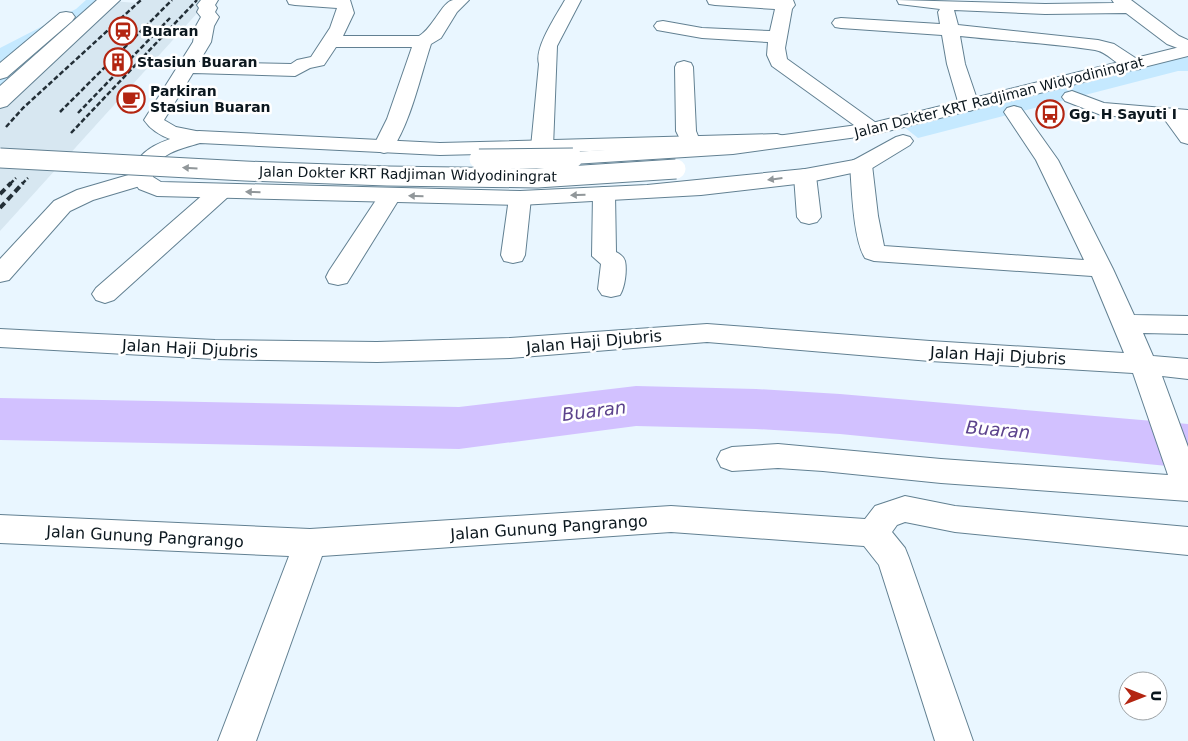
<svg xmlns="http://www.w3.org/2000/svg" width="1188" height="741" font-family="'DejaVu Sans',sans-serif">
<rect width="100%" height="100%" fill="#e9f6ff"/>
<path fill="#d7e7f1" d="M141,0H209L0,231V102L111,1L137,3Z"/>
<path fill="#c5e9ff" d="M86,0H101L0,89V48L76,9Z
M1188,50V71H1178L918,138L899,123Z"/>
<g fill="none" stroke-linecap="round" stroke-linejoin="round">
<path fill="#d2c1ff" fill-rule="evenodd" d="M636,386L756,389L840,394L1188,424V468L840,434L756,429L636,426L459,449L0,440V398L459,407Z"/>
<g stroke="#628092" stroke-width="2">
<path id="service" d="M97,0H106L3,93L0,94V86Z"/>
</g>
<g stroke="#628092" stroke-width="2">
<path id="minor" d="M201,0H218L215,5L217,8L215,12L219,17L214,26L211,42L199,62L291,64L297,60L311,57L330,28L337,8L295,5L289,4L287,0H350L354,13L343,36H419C433,28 442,2 453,0C458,0 464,0 469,0L457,12L441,38L431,44C420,77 411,122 391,151L384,153L377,151L373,147L387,119L412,47H336L324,65L310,68L295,76L193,73L164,120L176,127L206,133L209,137L206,141C185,147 156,138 144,120L193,42L196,26L201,17L197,12L199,8L197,5Z
M565,0H581L557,46L553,147L549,151L542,153L535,151L531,147L539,64C534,48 556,16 565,0Z
M707,0H793L795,5L792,9L785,48L787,59L879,125L882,129L879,133L872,135L865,133L772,66L767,55L768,42L702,38L657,30L654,26L657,22L663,21L702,28L770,31L775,9L715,5L709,4Z
M897,0L1045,4L1114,3L1112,0H1131L1179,36L1188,40V52L1167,44L1126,13L1045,14L954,10L958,25L1098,40L1114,44L1140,61L1142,65L1140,69C1121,74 1112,53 1095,50C1051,43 1005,41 960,36L965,64L979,105L976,109L969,111L962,109L959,105L947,64L942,35L841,28L835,27L832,23L835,19L841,18L940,24L938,12L940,9L899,4Z
M684,61L691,63L693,67L696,131L700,141L697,145L690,147L683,145L676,131L675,67L677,63Z
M1072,91L1104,103L1188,110V144L1181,142L1165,120L1101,115L1065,101L1062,97L1065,93Z
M1014,106L1021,108L1058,160L1113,269L1134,315L1188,316V334L1143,333L1153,356L1188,359V379L1162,376L1188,447V501L941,483L823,471L778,468L732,471L721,467L717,459L721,451L732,447L778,444L941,459L1168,475L1133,373L930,361L707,342L510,358L377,362L215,359L0,347V329L215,340L377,342L510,338L707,324L930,341L1124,353L1092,276L874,261L865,258C853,239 852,189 850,165L853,160L861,159L869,160L872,165L878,216L884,246L1084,260L1036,160L1004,112L1007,108Z
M805,169L813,171L816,176L821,217L817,222L809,224L801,222L797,217L794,176L797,171Z
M142,171L150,173L153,178L150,183L93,200L70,211L9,280L0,282V259L54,201L77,190Z
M221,184L229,186L232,191L229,196L114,300L105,303L96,300L92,294L96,288L213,186Z
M604,187L612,189L615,194L616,252C620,254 624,257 625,261C627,270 625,287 620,295L611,297L602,295L598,289L601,264L592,256L593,194L596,189Z
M390,189L398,191L401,196L347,283L338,285L329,283L326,277L329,271L382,191Z
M520,191L528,193L531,198L525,255L522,261L513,263L504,261L501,255L509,198L512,193Z
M905,496L955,506L1188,527V555L955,532L905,522L897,525L892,532L905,548L909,558L973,741H935L879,565L864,546L671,532L322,556L256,741H218L289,556L0,543V515L310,529L671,506L865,519L875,506Z"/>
</g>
<g stroke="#628092" stroke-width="2">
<path id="tertiary" d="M199,131L440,143L777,134L784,136L787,140L784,144L777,146L440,155L200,143C181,149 155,153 153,177L161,182L520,191L647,185L805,169L854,160L896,137L903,135L910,137L913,141L910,145L869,170L861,171L805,183L701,195L520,205L157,196L139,189L131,178C135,145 172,138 199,131Z"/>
</g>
<g stroke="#628092" stroke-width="2">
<path id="primary" d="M102,0H120L7,106L0,108V92Z
M66,12L72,13L75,17L72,21L7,77L0,79V63L60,13Z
M1188,45V56L872,135L733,154L573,164L565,163L562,158L565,153L573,152L733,142L872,123Z"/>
</g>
<use href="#service" fill="#fff" fill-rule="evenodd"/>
<use href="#minor" fill="#fff" fill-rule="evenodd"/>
<use href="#tertiary" fill="#fff" fill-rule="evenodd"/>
<use href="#primary" fill="#fff" fill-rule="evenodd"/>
<path stroke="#232f37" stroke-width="2.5" stroke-dasharray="5 2.5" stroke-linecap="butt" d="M60,112L172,0
M78,113L170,18
M6,127L23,108L141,0
M71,133L197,0
M10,184L16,178
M22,184L28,178"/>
<path stroke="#232f37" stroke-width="4" stroke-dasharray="7 4" stroke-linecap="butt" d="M0,194L11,183
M0,208L23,183"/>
<g stroke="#628092" stroke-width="21" stroke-linecap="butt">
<path id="primary-bridge" d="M0,158L245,171L387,176L537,178L676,169
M479,159L573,158"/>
</g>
<use href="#primary-bridge" stroke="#fff" stroke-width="19"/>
</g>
<defs><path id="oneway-solid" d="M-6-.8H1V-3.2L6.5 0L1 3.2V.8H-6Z" transform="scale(1.25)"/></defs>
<g fill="#91979a">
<use href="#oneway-solid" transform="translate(190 168) rotate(-177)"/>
<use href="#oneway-solid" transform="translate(775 179) rotate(173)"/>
<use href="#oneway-solid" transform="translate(253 192) rotate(-178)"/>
<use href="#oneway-solid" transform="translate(578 195) rotate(178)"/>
<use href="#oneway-solid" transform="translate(416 196) rotate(-179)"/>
</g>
<defs>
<g id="station-ring" transform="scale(1.4375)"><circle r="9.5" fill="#fff" stroke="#b32511" stroke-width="1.5"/><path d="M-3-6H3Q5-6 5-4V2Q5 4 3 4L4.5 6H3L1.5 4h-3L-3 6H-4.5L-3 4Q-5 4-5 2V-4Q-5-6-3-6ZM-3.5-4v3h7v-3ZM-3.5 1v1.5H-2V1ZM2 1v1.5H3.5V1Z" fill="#b32511"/></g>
<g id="building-ring" transform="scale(1.4375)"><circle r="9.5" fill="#fff" stroke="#b32511" stroke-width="1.5"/><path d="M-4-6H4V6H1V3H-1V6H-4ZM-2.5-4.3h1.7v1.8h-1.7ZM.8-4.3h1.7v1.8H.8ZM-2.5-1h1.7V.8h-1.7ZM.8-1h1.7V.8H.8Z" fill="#b32511"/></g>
<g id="cafe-ring" transform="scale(1.4375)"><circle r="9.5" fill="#fff" stroke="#b32511" stroke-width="1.5"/><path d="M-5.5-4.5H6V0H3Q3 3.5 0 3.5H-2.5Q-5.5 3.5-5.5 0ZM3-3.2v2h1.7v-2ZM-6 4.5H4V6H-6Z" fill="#b32511"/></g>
<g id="bus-ring" transform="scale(1.4375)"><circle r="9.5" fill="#fff" stroke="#b32511" stroke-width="1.5"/><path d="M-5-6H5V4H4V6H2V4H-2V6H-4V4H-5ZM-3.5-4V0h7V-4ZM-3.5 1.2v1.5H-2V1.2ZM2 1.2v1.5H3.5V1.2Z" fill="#b32511"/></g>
</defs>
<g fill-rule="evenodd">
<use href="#station-ring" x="123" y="31"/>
<use href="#building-ring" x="118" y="62"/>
<use href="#cafe-ring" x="131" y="99"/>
<use href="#bus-ring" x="1050" y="114"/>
</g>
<g text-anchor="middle" stroke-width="5" stroke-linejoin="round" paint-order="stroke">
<g font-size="14" font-weight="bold" fill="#0b171e" stroke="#fff" text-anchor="start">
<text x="142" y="36">Buaran</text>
<text x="137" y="67">Stasiun Buaran</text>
<text x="150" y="96">Parkiran<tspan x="150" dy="16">Stasiun Buaran</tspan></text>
<text x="1069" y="119">Gg. H Sayuti I</text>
</g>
<g font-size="14" fill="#0b171e" stroke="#fff">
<text transform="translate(999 97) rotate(-14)" y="5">Jalan Dokter KRT Radjiman Widyodiningrat</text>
<text transform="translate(408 174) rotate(1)" y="5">Jalan Dokter KRT Radjiman Widyodiningrat</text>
</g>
<g font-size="16" fill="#0b171e" stroke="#fff">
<text transform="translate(594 341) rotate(-5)" y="6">Jalan Haji Djubris</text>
<text transform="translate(190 348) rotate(3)" y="6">Jalan Haji Djubris</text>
<text transform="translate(998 355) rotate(3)" y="6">Jalan Haji Djubris</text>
<text transform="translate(549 527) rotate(-4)" y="6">Jalan Gunung Pangrango</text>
<text transform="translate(145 536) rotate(3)" y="6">Jalan Gunung Pangrango</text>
</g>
<g font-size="18" font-style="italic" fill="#5c438c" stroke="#fff">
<text transform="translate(594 411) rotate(-7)" y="6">Buaran</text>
<text transform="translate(998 430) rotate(5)" y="6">Buaran</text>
</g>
</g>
<g transform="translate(1143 696) rotate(90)"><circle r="24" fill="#ffffff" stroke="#9da2a5"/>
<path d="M0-4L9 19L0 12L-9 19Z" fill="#b32511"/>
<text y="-8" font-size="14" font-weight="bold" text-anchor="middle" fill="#0b171e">U</text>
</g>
</svg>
